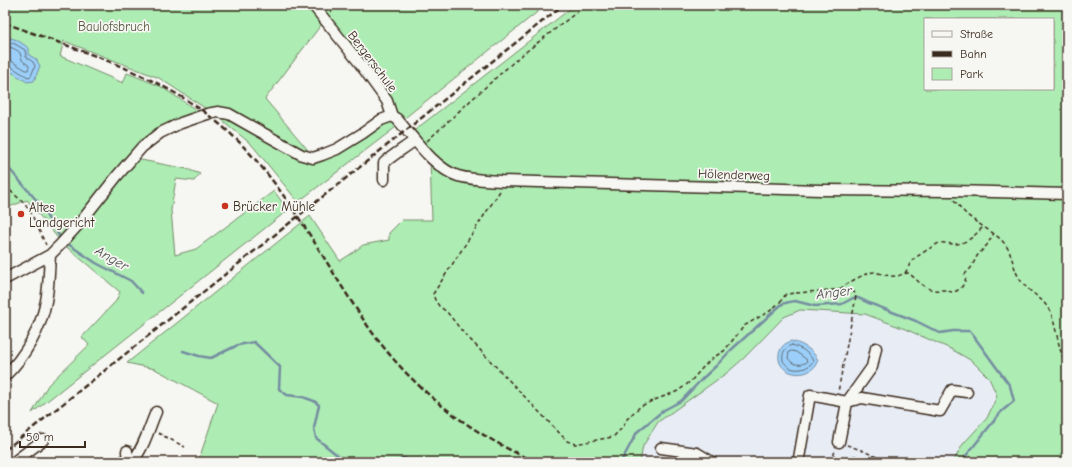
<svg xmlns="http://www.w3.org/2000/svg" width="1072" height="467" font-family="'Comic Neue',sans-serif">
<rect width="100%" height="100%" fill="#f6f6f2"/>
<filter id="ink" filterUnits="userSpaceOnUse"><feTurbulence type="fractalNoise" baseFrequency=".025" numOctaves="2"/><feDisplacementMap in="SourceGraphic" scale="8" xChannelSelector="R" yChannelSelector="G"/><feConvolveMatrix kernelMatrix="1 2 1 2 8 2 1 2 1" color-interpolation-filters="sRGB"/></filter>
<g filter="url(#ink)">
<path fill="#e7ecf5" d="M800,310L865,314L905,329L951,349L972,361L989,378L997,396L987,418L963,444L953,462H640L643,446L658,422L699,392L744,358L784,317Z"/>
<path fill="#adecb3" stroke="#748b68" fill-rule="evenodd" d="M5,5H311L324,21L265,99L313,156L230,112L208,110L159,78L64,41L60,56L123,83L127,73L160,86L198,111L157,130L61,242L27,200L9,207L5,214Z
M315,5H546L401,121Z
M575,5H1067V462H953L963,444L987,418L997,396L989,378L972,361L951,349L905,329L865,314L800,310L784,317L744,358L728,372L658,422L643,446L640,462H198L218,403L155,369L127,363L310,216L340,261L354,252L363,245L389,240V233L402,220H432L430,159L446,168L411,133ZM925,19H1053V89H925Z
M218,113L312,159L392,117L400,124L298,202L252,145L216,115Z
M136,159L187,169L200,174L194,181L176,179L171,210L175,255L196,249L274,191L288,210L32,413L48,385L89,345L82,337L116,301L120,292L63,244Z"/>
<path fill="#9bcff9" stroke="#758da1" d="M5,36L17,40L29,48V55L36,59L40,66L34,81L27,82L5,68Z
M791,341C803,344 812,349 818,360C817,361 816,365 815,366C805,380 776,374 779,354C781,346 784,344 791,341Z"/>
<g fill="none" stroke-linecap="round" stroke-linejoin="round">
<path stroke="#616c76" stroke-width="1" d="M5,41L15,44L25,50L26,57L33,62L35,66L31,76L28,77L8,65H5
M5,46C10,47 17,49 20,53C21,55 21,58 22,60C26,65 31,63 28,70H26L11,61L5,60
M792,345C801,348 809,352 813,361C809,369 798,371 790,368C787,366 785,363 783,361C782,353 784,348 792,345Z
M792,351L796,352L806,359L807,362C800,366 792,365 788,358L789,352Z"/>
<path stroke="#758da1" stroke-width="2.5" d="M5,164L38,202L60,237
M68,244L96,263L131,281L142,293
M183,351L199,356L211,358L238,345L254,342L280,367L279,389L287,395L303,397L314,401L319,405L314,428L316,438L346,462
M854,456L871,462
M396,462L403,458L407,459L410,462
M621,462L637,432L664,410L681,401L703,378L716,366L731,350L782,304L789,302L795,301L815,306L842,304L853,298H858L869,303L916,321L940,333L953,331H970L1010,386L1014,401L1001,412L961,462"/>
<g stroke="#3b2a1e" stroke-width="13">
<path id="minor" d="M313,5L358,61L387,101L392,116
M392,116L397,119C413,137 435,169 458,176C472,180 487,180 501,181L821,190L954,191L1067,194
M384,180V163C394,154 405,148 415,140
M5,279L50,255L60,245L79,224L117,176L142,147L160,133L181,123L207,114L218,112L229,114L302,155L313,158L322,155L337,149L363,133L381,120L392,116
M5,376C25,356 41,329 46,301C49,286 49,270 50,255
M843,424L847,402L872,367L876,348
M839,442L842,427
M661,448L697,453L712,462
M127,451L128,462
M14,462L43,440
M132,462C144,448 149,428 156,412
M799,462V458L810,395L847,402L862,398L940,411L952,390L967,392"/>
</g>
<path stroke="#3b2a1e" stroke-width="1.5" stroke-dasharray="4 3" stroke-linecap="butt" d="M331,12L334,5
M427,141L470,101L518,58L586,5
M5,186L24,203L31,213L46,245
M500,191L433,294L435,300L439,306L447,312L462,331L502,373L567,441L575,444L613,437L623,427L627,419L634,412L641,406L652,401L678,391L686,385L692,380L705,365L714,357L724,351L744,326L770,311L780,302L786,294C797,293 808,292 819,291C831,290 842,288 854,292L856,295L855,302L838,392
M954,200C960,207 964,213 971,218C982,227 996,233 1005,244C1013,255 1013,270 1021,281C1030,294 1044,297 1051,314C1054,321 1055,328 1057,335C1059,346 1062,357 1067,367
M905,273C908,269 909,264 913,260C914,258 936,244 939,243C943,242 950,244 954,244C967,244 975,235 983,227
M840,289C846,284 866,272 874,272C881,273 888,277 896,276C900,276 903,273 908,273C915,277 920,285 928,288C934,291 939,290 946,290C948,290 950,292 952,292C960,292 968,281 965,274L971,268L977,256L987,245L994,233
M158,433L185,447
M847,445L861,450L888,462
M831,462L835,451"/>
<use href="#minor" stroke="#f6f6f2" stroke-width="10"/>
<path stroke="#3b2a1e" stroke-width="2.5" stroke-dasharray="6 3" stroke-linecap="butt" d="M5,23C85,53 170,76 233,136C287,188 320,255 361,316C404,382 464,431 536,462
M5,450L563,5"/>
</g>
</g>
<g fill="#c8321e" stroke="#f6f6f2" stroke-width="1.5">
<circle cx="225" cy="206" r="4"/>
<circle cx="21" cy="214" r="4"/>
</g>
<g text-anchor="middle" stroke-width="3.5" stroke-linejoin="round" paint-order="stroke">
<g font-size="13" fill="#585a43" stroke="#f6f6f2">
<text x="114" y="31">Baulofsbruch</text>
</g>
<g font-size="13" fill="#3b2a1e" stroke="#f6f6f2">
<text transform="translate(373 61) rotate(53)" y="5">Bergerschule</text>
<text transform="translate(734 174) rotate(2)" y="5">Hölenderweg</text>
</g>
<g font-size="13" fill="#3b2a1e" stroke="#f6f6f2" text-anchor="start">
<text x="233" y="211">Brücker Mühle</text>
<text x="29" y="212">Altes<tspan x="29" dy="15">Landgericht</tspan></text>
</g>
<g font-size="14" font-style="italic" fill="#535355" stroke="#f6f6f2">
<text transform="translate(112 258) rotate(30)" y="5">Anger</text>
<text transform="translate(834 292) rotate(-7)" y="5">Anger</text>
</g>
</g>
<rect width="1072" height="467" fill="none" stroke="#f6f6f2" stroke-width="20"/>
<rect x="10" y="10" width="1052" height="447" fill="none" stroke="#3b2a1e" stroke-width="1.5" filter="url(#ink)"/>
<rect x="924" y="18" width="130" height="72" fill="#f6f6f2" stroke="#aba49d"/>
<rect x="932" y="31" width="20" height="6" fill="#f6f6f2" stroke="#aba49d"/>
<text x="960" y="38" font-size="12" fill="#3b2a1e">Straße</text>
<rect x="932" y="51" width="20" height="6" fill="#3b2a1e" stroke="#aba49d"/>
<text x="960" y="58" font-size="12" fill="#3b2a1e">Bahn</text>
<rect x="932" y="68" width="20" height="12" fill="#adecb3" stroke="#aba49d"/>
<text x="960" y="78" font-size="12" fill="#3b2a1e">Park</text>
<path d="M20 441v6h65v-6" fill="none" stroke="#3b2a1e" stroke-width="2"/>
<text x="26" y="441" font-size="12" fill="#3b2a1e" stroke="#f6f6f2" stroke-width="3" paint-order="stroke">50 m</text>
</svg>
